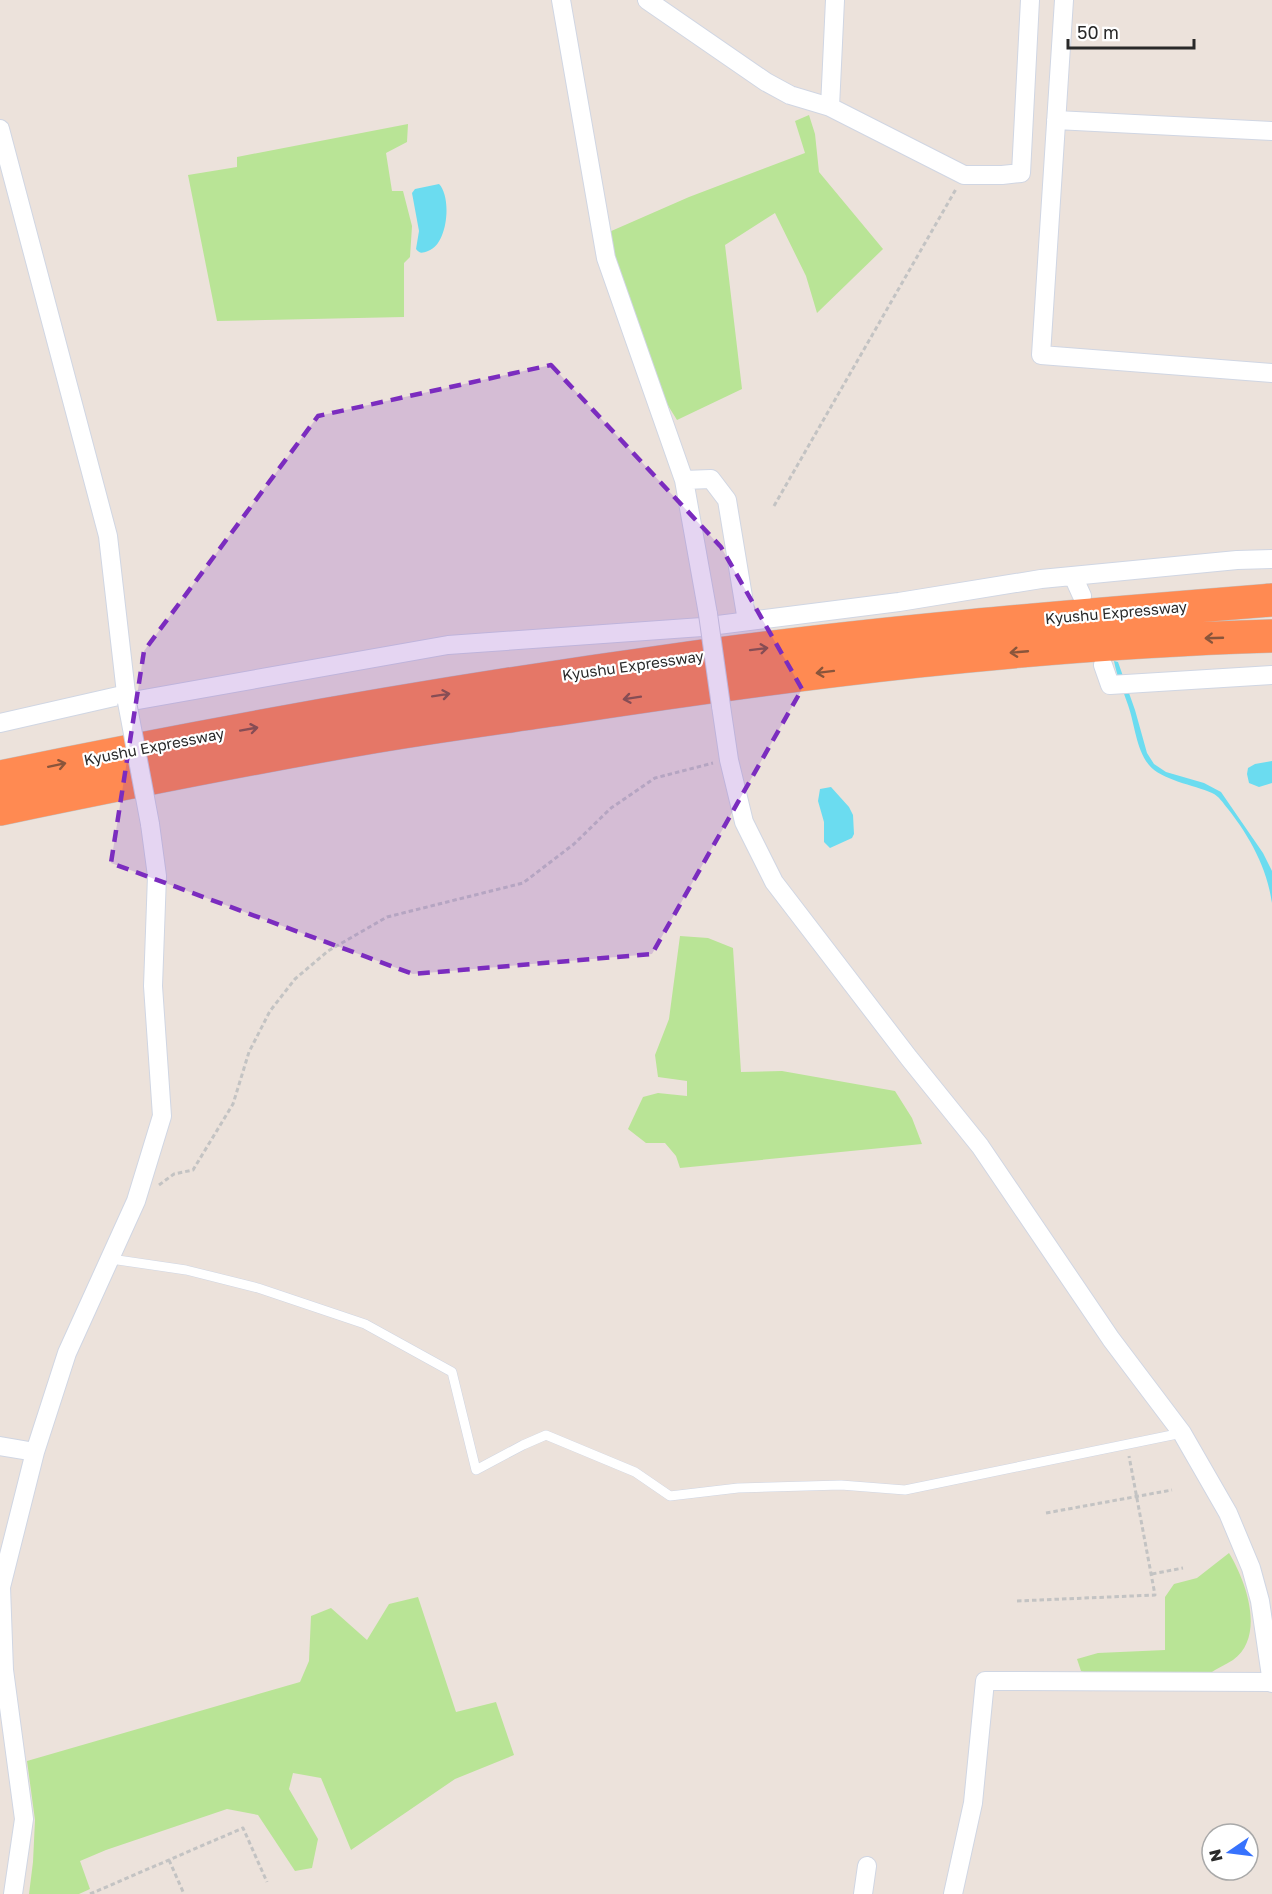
<svg xmlns="http://www.w3.org/2000/svg" width="1272" height="1894" font-family="'Golos Text',sans-serif">
<rect width="100%" height="100%" fill="#ece2db"/>
<path fill="#b9e496" d="M809,115L815,134L819,172L883,249L817,313L806,276L775,213L725,245L742,389L677,420L654,383L616,265L609,232L689,197L805,153L795,121Z
M408,124L407,142L386,153L392,191H403L412,226L410,257L404,263V317L217,321L188,175L237,167V157Z
M680,936L708,938L733,948L741,1072L782,1071L895,1091L912,1118L922,1144L680,1168L676,1156L665,1143H646L628,1129L643,1097L658,1093L687,1096V1081L658,1077L655,1055L669,1019Z
M1229,1553C1246,1581 1266,1636 1233,1660C1225,1665 1217,1668 1209,1674L1097,1676L1081,1671L1077,1659L1098,1653L1165,1650V1597L1174,1584L1197,1578Z
M418,1597L456,1712L496,1702L514,1755L455,1779L351,1850L321,1778L293,1773L289,1789L318,1839L312,1868L295,1871L258,1815L227,1809L106,1850L80,1861L90,1889L79,1894H29L33,1862L35,1820L27,1761L300,1682L309,1661L311,1616L331,1608L367,1640L389,1604Z"/>
<path fill="#6bdcf0" d="M439,184C452,197 448,245 428,251C422,253 420,254 416,249L419,231L412,193L415,189Z
M1114,661L1118,662L1135,710L1147,753L1154,764L1166,772L1204,783L1221,792L1263,853L1272,871V903C1267,868 1250,837 1228,809C1223,803 1219,796 1212,793C1194,785 1161,780 1149,765C1136,749 1135,725 1128,705C1123,690 1117,677 1114,661Z
M1272,761V783L1259,787L1249,783L1247,774L1248,768L1255,764Z
M831,787L849,807L853,815L854,834L852,838L830,848L824,842V822L818,801L820,789Z"/>
<g fill="none" stroke-linecap="round" stroke-linejoin="round">
<g stroke="#d0d6e3" stroke-width="10">
<path id="service" d="M111,1259L186,1270L258,1288L365,1324L452,1372L476,1470L523,1445L546,1435L635,1472L670,1496L738,1488L841,1485L905,1490L1182,1433"/>
</g>
<g stroke="#d0d6e3" stroke-width="20">
<path id="minor" d="M561,0L606,258L684,480L708,614
M647,0L766,82L790,95L830,107L964,175H1002L1021,173L1030,0
M1064,0L1041,355L1272,373
M830,107L835,0
M1056,120L1272,131
M0,129L108,536L127,702L448,645L702,627L899,602L1041,579L1237,560L1272,559
M684,480L711,479L727,500L747,621
M1073,576L1082,596
M1103,665L1110,685L1272,675
M721,706L729,760L744,822L774,882L909,1058L980,1146L1111,1339L1182,1433L1228,1513L1251,1568L1260,1601L1272,1683
M0,723L127,694
M0,1446L35,1452
M13,1894L24,1819L4,1670L1,1587L35,1452L67,1353L136,1201L162,1116L153,986L157,876L150,824
M863,1894L867,1866
M953,1894L973,1803L985,1681L1272,1682"/>
</g>
<g stroke="#c3c3c3" stroke-width="34">
<path id="motorway" d="M0,777C223,731 448,691 674,660C872,632 1073,616 1272,600
M0,809C120,784 240,760 361,739C429,727 498,718 566,708C800,672 1035,643 1272,636"/>
</g>
<path stroke="#c3c3c3" stroke-width="3" stroke-dasharray="4.5 3" stroke-linecap="butt" d="M774,506L956,189
M159,1185L174,1174L193,1170L233,1104L249,1052L270,1011L295,979L328,951L387,917L523,883L574,844L611,808L655,778L713,763
M1046,1513L1172,1490
M1152,1574L1183,1568
M1017,1601L1155,1595L1129,1456
M169,1860L184,1894
M90,1894L243,1828L267,1882"/>
<use href="#service" stroke="#fff" stroke-width="9"/>
<use href="#minor" stroke="#fff" stroke-width="18"/>
<use href="#motorway" stroke="#ff8a52" stroke-width="33"/>
<g stroke="#d0d6e3" stroke-width="20" stroke-linecap="butt">
<path id="minor-bridge" d="M708,614L721,706
M127,702L150,824"/>
</g>
<use href="#minor-bridge" stroke="#fff" stroke-width="18"/>
</g>
<defs><path id="oneway-shaft" d="M-6 0H5M1.5-3L5.5 0L1.5 3" fill="none" stroke-width="1.6" stroke-linecap="round" stroke-linejoin="round" transform="scale(1.5)"/></defs>
<g stroke="#89553b">
<use href="#oneway-shaft" transform="translate(1214 638) rotate(178)"/>
<use href="#oneway-shaft" transform="translate(759 649) rotate(-7)"/>
<use href="#oneway-shaft" transform="translate(1019 652) rotate(175)"/>
<use href="#oneway-shaft" transform="translate(825 672) rotate(173)"/>
<use href="#oneway-shaft" transform="translate(441 695) rotate(-9)"/>
<use href="#oneway-shaft" transform="translate(632 698) rotate(171)"/>
<use href="#oneway-shaft" transform="translate(249 729) rotate(-10)"/>
<use href="#oneway-shaft" transform="translate(57 765) rotate(-12)"/>
</g>
<path fill="#7b2cbf" fill-opacity="0.2" stroke="#7b2cbf" stroke-width="4.5" stroke-dasharray="12 8" stroke-linejoin="round" d="M551,365L721,547L802,689L652,954L413,974L111,863L144,651L318,416Z"/>
<g text-anchor="middle" stroke-width="4.5" stroke-linejoin="round" paint-order="stroke">
<g font-size="15" fill="#292929" stroke="#fff">
<text transform="translate(1116 613) rotate(-5)" y="5">Kyushu Expressway</text>
<text transform="translate(633 666) rotate(-8)" y="5">Kyushu Expressway</text>
<text transform="translate(154 747) rotate(-11)" y="5">Kyushu Expressway</text>
</g>
</g>
<g transform="translate(1230 1852) rotate(256)"><circle r="28" fill="#ffffff" stroke="#a9a9a9" stroke-width="1.5"/>
<path d="M0-4.5L10 22L0 15L-10 22Z" fill="#3772fd"/>
<text y="-9" font-size="16" font-weight="bold" text-anchor="middle" fill="#292929">N</text>
</g>
<path d="M1068 39v9h126v-9" fill="none" stroke="#292929" stroke-width="3"/>
<text x="1077" y="39" font-size="18" fill="#292929" stroke="#ffffff" stroke-width="4.5" paint-order="stroke">50 m</text>
</svg>
